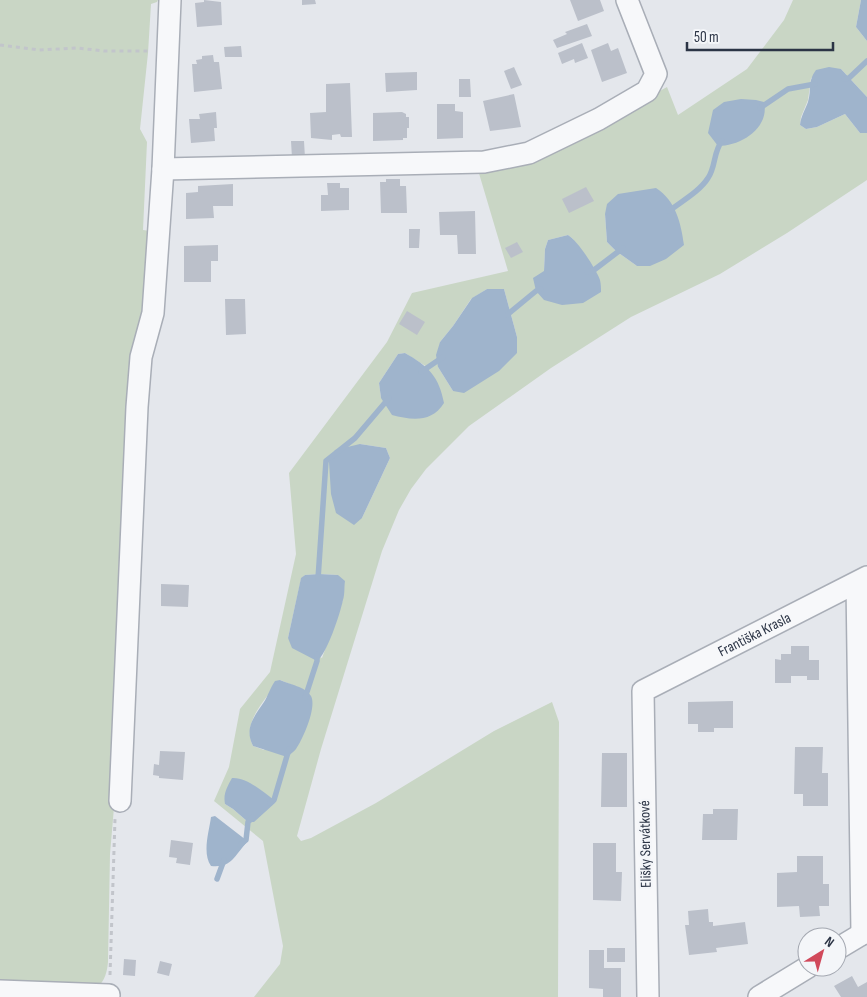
<svg xmlns="http://www.w3.org/2000/svg" width="867" height="997" font-family="'Sofia Sans Condensed',sans-serif">
<rect width="100%" height="100%" fill="#e4e7ec"/>
<path fill="#c9d6c5" fill-rule="evenodd" d="M0,0H158L157,2L151,4L148,53L140,129L147,142L143,230L150,231L116,784L110,854L108,962C107,972 105,980 98,987H0Z
M793,0H861L856,27L867,41V97L841,69L811,78L808,100L801,117L800,125L806,129L817,127L845,114L860,133H867V180L787,233L720,274L631,317L551,368L469,426L426,469L411,489L399,510L382,551L321,749L297,836L301,841L311,838L376,803L494,731L552,702L559,722L558,997H254L280,964L283,946L263,841L214,801L229,767L240,709L270,672L296,554L289,473L387,342L412,293L508,271L478,170L556,148L667,87L678,115L747,69L784,20ZM605,214L637,266L616,251L607,242ZM568,235L573,239L600,281L544,271L545,249L548,240ZM487,289H504L517,337V352L453,391L438,367L440,342L453,326L471,299ZM405,353L427,367L381,398L379,383L398,354ZM360,444L386,448L390,458L362,518ZM319,574L338,575L343,600L322,658L288,638L301,579L305,575ZM280,680L307,691L264,750L253,746C241,722 266,699 280,680ZM275,803L248,822L233,809L225,804Z"/>
<path fill="#9fb4cc" d="M861,0H867V41L856,27Z
M829,67L841,69L867,97V133H860L845,114L817,127L806,129L800,125C801,116 805,110 808,102C812,90 807,82 816,70Z
M741,99L756,100L764,102C770,128 741,146 718,146L708,133L713,110L724,102Z
M656,188C676,201 681,223 684,245L666,259L650,266H637L616,251L607,242L605,214L607,204L618,194Z
M568,235C578,241 596,269 600,280C601,284 601,289 601,292L583,303L562,305L544,300L536,291L533,278L544,271L545,249L548,240Z
M487,289H504L517,337V353L499,371L464,393L453,391L438,367L436,355L440,342L453,326L472,298Z
M405,353C428,366 439,376 444,403C432,423 411,420 392,415L381,398L379,383L398,354Z
M360,444L386,448L390,458L362,518L354,525L336,513L331,494L329,462L335,450Z
M319,574L338,575L345,581C344,587 345,594 343,600C340,614 327,654 317,661L292,648L288,638L301,578L305,575Z
M280,680C289,684 306,687 311,696C317,707 303,739 296,749C294,752 290,754 287,757L253,746C244,728 254,717 264,702C268,696 270,688 275,681Z
M232,778C247,777 263,792 274,800L275,803L254,822H248L233,809L225,804C223,794 227,787 232,778Z
M215,816L246,840V843C234,857 231,868 211,866C202,853 209,832 211,817Z"/>
<g fill="none" stroke-linecap="round" stroke-linejoin="round">
<path stroke="#9fb4cc" stroke-width="5.5" d="M844,79L849,78L867,61
M760,108L788,89L815,84
M669,211C682,201 700,191 708,178C716,167 713,152 722,141
M587,272L594,270L623,248
M507,315L536,291L541,289
M421,372L443,357
M318,579L326,461L355,438L389,398
M305,698L317,661V654
M270,803L274,800L289,749
M240,845L246,840L248,822L253,817
M217,879L224,860"/>
</g>
<path fill="#bbc0ca" d="M204,0L221,2L222,25L197,27L195,3L204,2Z
M302,0H315L316,4L302,5Z
M570,0H600L604,11L578,21Z
M587,24L592,36L557,48L553,40L567,34L565,32Z
M582,43L588,58L575,63L574,59L562,64L558,53Z
M608,43L611,51L618,48L627,73L602,82L591,50Z
M241,46L242,57H225L224,47Z
M213,55L214,62H219L222,89L194,92L192,64H197L196,60L202,59V56Z
M514,67L522,85L511,89L504,71Z
M417,72V90L386,92L385,73Z
M459,79H470L471,97H459Z
M350,83L352,137H341L340,134L332,135V140L311,138L310,113L326,112V84Z
M514,94L521,127L490,131L483,101Z
M437,104H455V111L463,112V138L437,139Z
M216,112L217,128H214L215,141L191,143L189,119H200L199,114Z
M402,112L406,114V117H409V128H407V138H403V140L373,141V113Z
M291,141H304L305,158H292Z
M386,179H400V186H406L407,213H381L380,182H386Z
M327,183H340V188H349V210L321,211V195H328Z
M233,184V206H213L214,218L186,219V193L198,192V186Z
M586,187L594,201L569,213L562,199Z
M475,211L476,254H458L457,235H440L439,212Z
M409,229H420L419,248H409Z
M517,242L523,252L511,258L505,248Z
M218,245V261H211V282H184V246Z
M225,299H245L246,334L226,335Z
M407,311L425,322L417,335L399,324Z
M161,584L189,585L188,607L161,606Z
M791,646H809V660H819V680H807V676H791V683H775V659L781,660V654H791Z
M733,701V728H714V732H698V724H688V702Z
M795,747H823L822,773H828V806H803V794H794Z
M160,751L185,752L183,780L159,778V776L153,775L154,764L159,765Z
M602,753H627V807H601Z
M713,809H738L737,840H702L703,814H713Z
M171,840L193,843L190,865L176,863L177,858L169,857Z
M593,843H616V872H622L621,901L593,900Z
M797,856H823V884H829V906H819L820,916L800,917L799,906L777,907V873L797,872Z
M708,909L709,922H713V926L745,922L748,944L716,948L717,952L689,955L685,925H689L688,911Z
M607,948H625V962H607Z
M589,950H604V968H621V997H603V989L589,988Z
M124,959L136,960L135,976L123,975Z
M160,961L172,964L169,976L157,973Z
M852,976L858,987L867,982V997H841L834,986Z"/>
<g fill="none" stroke-linecap="round" stroke-linejoin="round">
<g stroke="#a9aeb7" stroke-width="24">
<g id="minor">
<path d="M163,169L484,162L529,153L599,119L647,91L656,74L627,0"/>
<path d="M857,583L862,934"/>
<path d="M120,801L137,407L141,357L153,313L163,169L170,0"/>
<path d="M837,949L867,931"/>
<path d="M0,991L109,995"/>
<path id="s1" d="M648,997L643,691L867,577"/>
<path d="M759,997L808,967"/>
</g>
</g>
<path stroke="#c2c5cb" stroke-width="3" stroke-dasharray="4 4" stroke-linecap="butt" d="M0,45L39,50L77,48L104,51H149
M110,975L115,819"/>
<use href="#minor" stroke="#f7f8fa" stroke-width="21"/>
</g>
<g text-anchor="middle" stroke-width="4.5" stroke-linejoin="round" paint-order="stroke">
<g font-size="15" fill="#2b3445" stroke="#f4f6f9">
<text dy="5" stroke="none"><textPath href="#s1" startOffset="431">Františka Krasla</textPath></text>
<text transform="translate(645 844) rotate(-91)" y="5">Elišky Servátkové</text>
</g>
</g>
<g transform="translate(822 952) rotate(37)"><circle r="24" fill="#f4f6f9" stroke="#a4a8b1"/>
<path d="M0-4L9 19L0 12L-9 19Z" fill="#d1495b"/>
<text y="-8" font-size="14" font-weight="bold" text-anchor="middle" fill="#2b3445">N</text>
</g>
<path d="M687 42v8h146v-8" fill="none" stroke="#2b3445" stroke-width="2.5"/>
<text x="694" y="42" font-size="15" fill="#2b3445" stroke="#f4f6f9" stroke-width="4" paint-order="stroke">50 m</text>
</svg>
